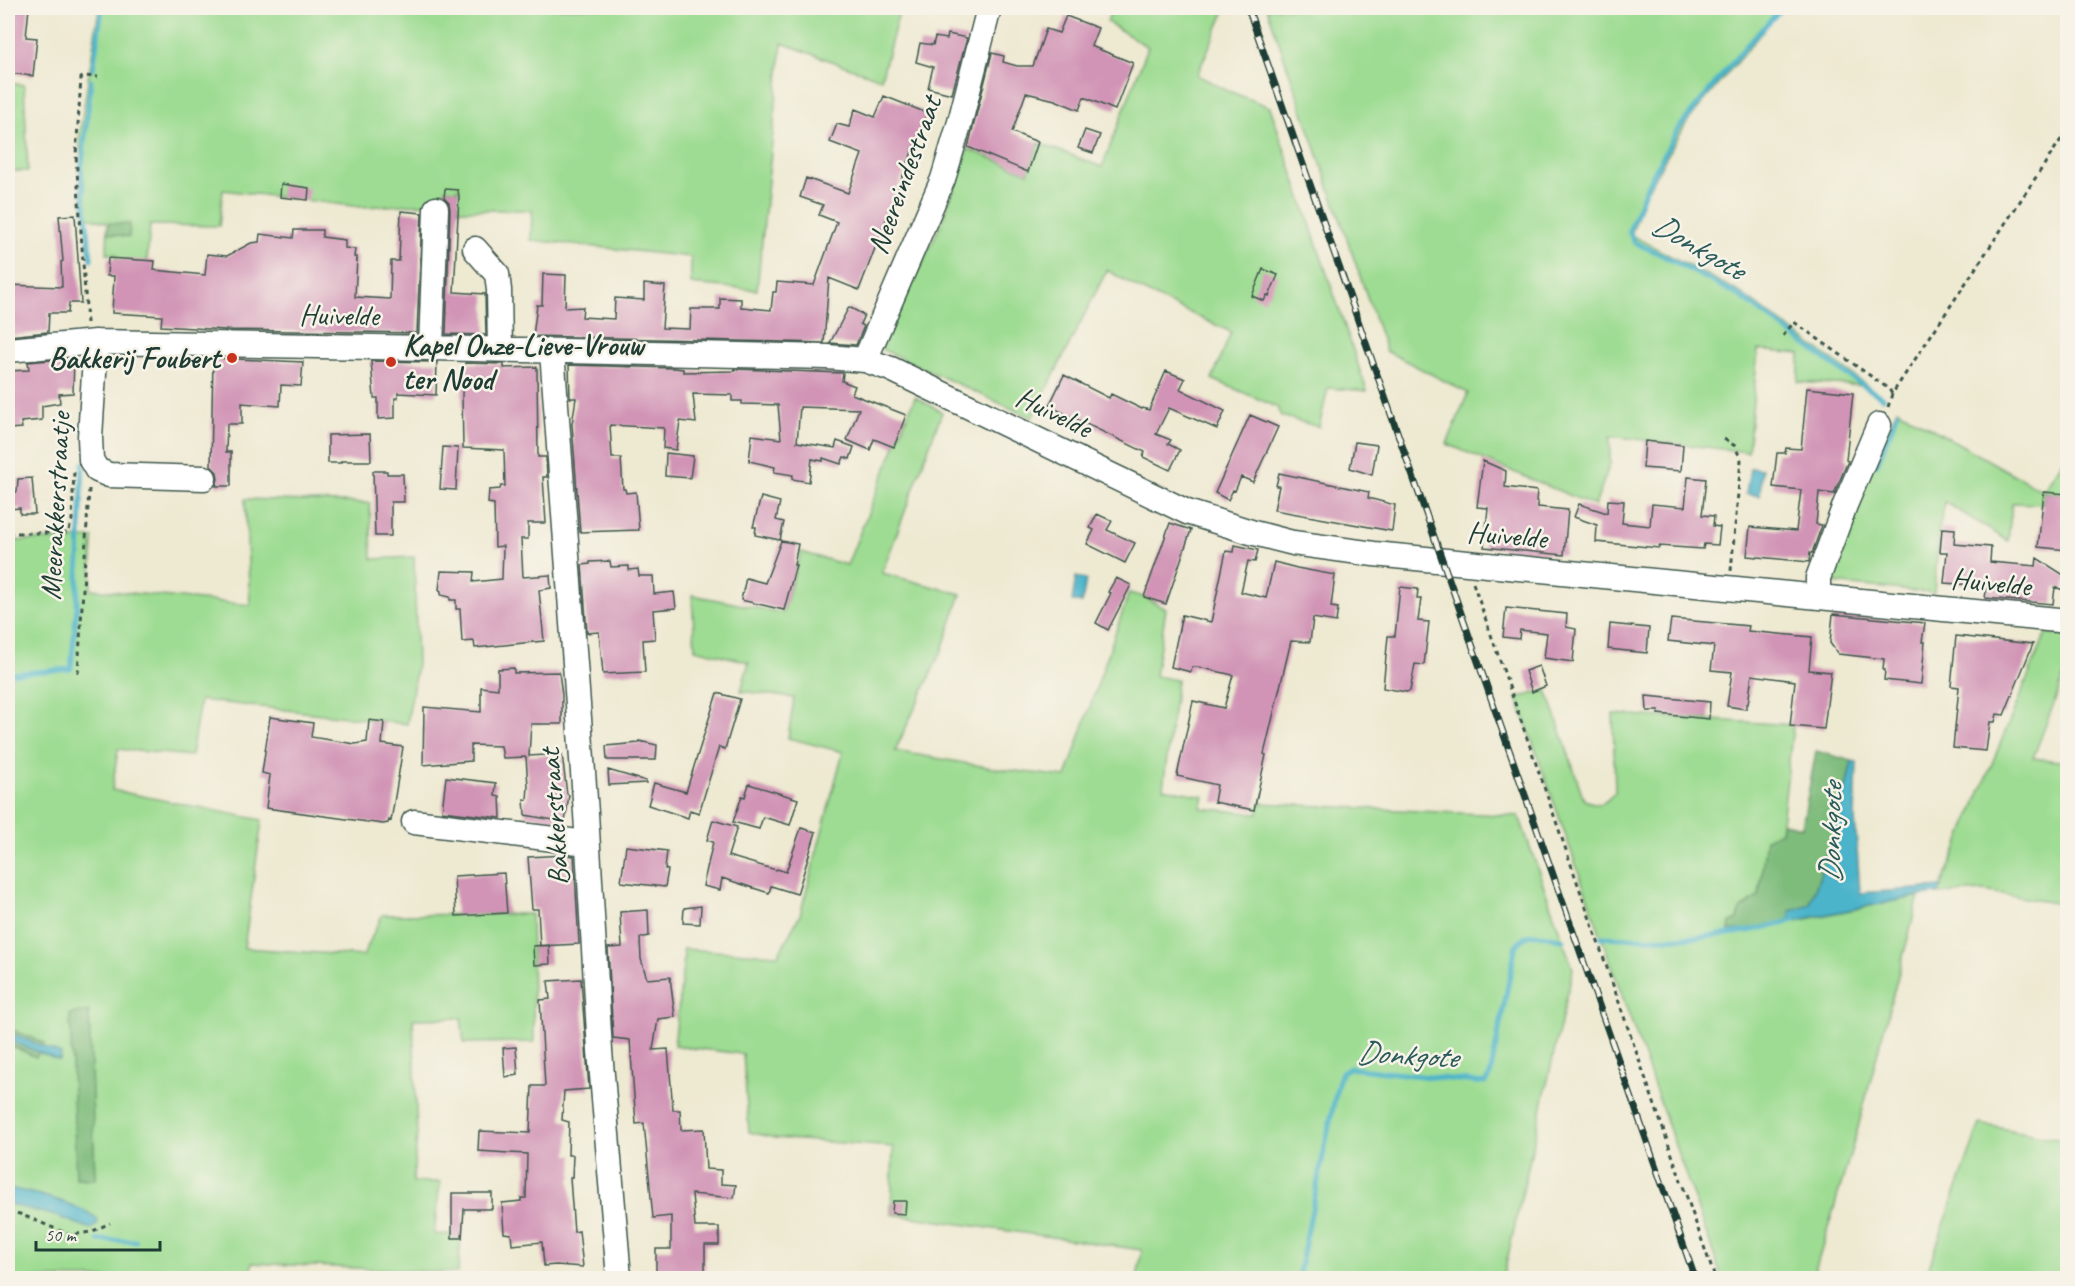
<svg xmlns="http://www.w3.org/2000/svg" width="2075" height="1286" font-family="Caveat,sans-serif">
<rect width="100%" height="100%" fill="#f7f3e8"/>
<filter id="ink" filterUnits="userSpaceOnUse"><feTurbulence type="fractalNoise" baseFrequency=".0167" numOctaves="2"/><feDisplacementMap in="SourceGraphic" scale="12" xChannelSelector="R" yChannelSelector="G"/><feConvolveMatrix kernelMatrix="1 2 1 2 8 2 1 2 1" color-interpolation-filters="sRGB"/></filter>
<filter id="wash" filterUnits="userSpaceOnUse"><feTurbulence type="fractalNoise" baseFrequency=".008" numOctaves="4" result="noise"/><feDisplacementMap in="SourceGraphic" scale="24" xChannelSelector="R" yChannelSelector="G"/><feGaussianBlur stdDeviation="1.35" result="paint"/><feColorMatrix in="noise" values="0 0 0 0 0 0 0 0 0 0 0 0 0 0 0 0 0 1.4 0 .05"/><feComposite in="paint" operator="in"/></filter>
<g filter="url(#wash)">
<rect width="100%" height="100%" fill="#eee9d1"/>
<path fill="#9ddc92" stroke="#5e8c63" stroke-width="1.5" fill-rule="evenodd" d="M99,8H879L899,13L881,79L782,43L757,290L691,284V257L531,240L532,210H458V188L455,190L445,189L444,200L426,204L361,207L223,190L219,226L150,225L147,261L116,270V254H107L108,223L88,217L79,139Z
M1112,8H1226L1197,75L1226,90L1270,107L1367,391L1328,388L1319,427L1281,416L1277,407L1212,379L1231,332L1145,292L1107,270L1032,418L881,349L941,224L968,149L1028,173L1039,143L1102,167L1148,47L1107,22Z
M1267,8H1782L1687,122L1646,192L1631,235L1741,293L1868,386L1798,382L1800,354L1758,350L1748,452L1610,436V463L1595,506L1447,444L1468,393L1386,351Z
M8,83L24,85L28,171H10L9,228Z
M915,397L942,412L882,573L961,594L942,650L895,751L999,769L1066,777L1129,593L1144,597L1166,609L1155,676L1177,680L1163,788L1204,796L1201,808L1258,814L1260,803L1519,816L1573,969L1503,1278H1137L1142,1250L891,1214L893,1147L775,1138L749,1132L743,1054L674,1046L684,957L683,949L778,955L800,915L843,752L788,738L794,698L741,691L749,662L695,649L692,595L783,613L801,552L847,565Z
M1897,409L2043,491L2067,455V494L2044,492L2042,504L2012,503L2008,541L1945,502L1939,529L1934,593L1833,583L1834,569L1875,456Z
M245,499L370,503L372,559L414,557L417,664L407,724L200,700L191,756L118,749L112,790L262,820L244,948L363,956L382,915L531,914L534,1042L464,1043L461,1018L413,1019L417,1135L413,1182H440L434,1234L461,1235L458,1273L252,1263L251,1278H8V1044L36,1057L43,1043L8,1028V541L93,538L91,589L250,605ZM88,1012L95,1178L94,1179L76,1178Z
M2046,633L2067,636V669L2033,758L2067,762V905L1984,891L1938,894Z
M1547,690L1584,800C1601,806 1603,806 1615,792L1613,714L1793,725L1781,832L1766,839L1759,896L1741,909L1738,919L1729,930H1752L1919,896L1856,1135L1813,1278H1722L1517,698Z
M1980,1124L2067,1141V1278H1925Z"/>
<path fill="#7ebc7c" stroke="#4e7c58" stroke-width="1.5" d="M108,223L130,224L129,237L107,233Z
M1816,751L1852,761C1842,810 1827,857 1810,904L1790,911L1789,922L1752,930H1729L1730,922L1738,919L1741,909L1759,896L1766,839L1781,832L1783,823L1802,827Z
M89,1011L95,1179L76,1178L70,1014Z
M8,1028L44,1043L36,1057L8,1044Z"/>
<path fill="#4cb4ca" stroke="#36787f" stroke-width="1.5" d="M1750,468L1762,469L1760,496L1746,494Z
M1076,577L1086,579L1082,603L1072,601Z
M1852,761L1857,762L1855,817L1860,893L1942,887L1938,894L1919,896L1789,922L1790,911L1810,904C1827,857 1842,810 1852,761Z
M8,1032L61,1054L60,1061L8,1040Z
M8,1188C34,1193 77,1203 98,1219L97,1225L91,1229L56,1216L8,1204Z"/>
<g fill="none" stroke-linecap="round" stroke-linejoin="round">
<path stroke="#4cb4ca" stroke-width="5" d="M1782,8L1745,47L1678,129L1648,184L1629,231L1635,243L1658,253L1740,296L1847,375L1883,398
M93,69L102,8
M91,81L81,172L91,259
M1877,464L1898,412
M8,674L71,669L77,604L83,463
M1601,937C1668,940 1731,940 1796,919
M98,1240L136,1241
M1298,1278L1338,1083L1342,1072L1349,1068L1485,1083L1490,1076L1516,945C1531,928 1544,936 1564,940"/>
</g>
<g id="blocks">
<path fill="#d194b6" d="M8,8H29L26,37L37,38L33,76L8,73Z
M1066,16L1098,28L1091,46L1133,63L1115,110L1084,97L1079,110L1055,100L1026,93L1012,132L1038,142L1028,172L968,147L992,53L1004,56L1003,62L1017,66H1033L1046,29L1059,33Z
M948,34L967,38L952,94L928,88L933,67L916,62L920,43L933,45L935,37L947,39Z
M884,96L927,113L859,290L829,278L824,343L533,336L537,305H542L543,274L566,275L565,308L583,307L582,317L614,319L615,298L644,300V284L665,286L662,328L690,329L691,309H720V298L741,299V307L771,310L773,292H776L777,282L814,285L837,222L819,215L823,205L800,197L806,178L848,193L862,154L830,142L837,124L849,127L855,109L875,117Z
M1085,130L1100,135L1093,153L1078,148Z
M281,184L309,188L308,200L280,197Z
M445,189L458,190L459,197L454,292L485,294L486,335L446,334L450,210L449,203L444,198Z
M401,211L422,213L417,333L226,330L161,326L162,316L112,313L114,276H107L108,258L155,261L154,270L205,275L207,254L227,256L251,243L259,242L260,234L293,238L294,230H322V237L345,240V248L355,249L354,257H357L355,297L390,299L391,261H399Z
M75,215L81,303H69L68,313H49L48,332L8,336V285L62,287L61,262L63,261L59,216Z
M1263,269L1278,275L1269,296L1267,295L1264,301L1252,296Z
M849,307L864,315L860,324L864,326L856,345L830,343Z
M74,358L73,393L59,394L60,403L42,406V420L21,422L22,428L8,429V371L29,370L28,362Z
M213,358L303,362L301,386L281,385L280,406L242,403V424H227L226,452H231V486H216L218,479L217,472L211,466Z
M371,361L437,362L436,395L398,393V398H395V418L378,419V398H374Z
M465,363L504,364V368L537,367L538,457H546L547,477H543L546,523H528V539H521L523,577L550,575L551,588L539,590L544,641L475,648L474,641L462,642L460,609H456V600H450V597L441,595V591L439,590L441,571L474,572L473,582L502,579L503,546L495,547L494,504L488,503L489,490L500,489L501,486H505L504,450L463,448L462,394Z
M569,365L674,368L683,369V372L735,371L734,369L843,373L842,381L855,386L852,394L906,415L894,447L874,439L870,450L847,440L859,409L800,407L797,442L835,448L837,441L854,447L850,459L844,457L841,464L823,458V461L812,459L809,482L792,479L793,475L774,472L775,467L749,461L752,435L781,439L778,405L742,404V401H732V395L693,394L696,423L680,421L676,450L663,448L664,428L610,425L612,458H621L623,489H625L626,493L636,492L639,530L580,532L572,424L576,398H570Z
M1166,371L1185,379L1180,389L1225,411L1217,429L1169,408L1156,434L1171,440L1168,444L1180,450L1170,470L1143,457L1145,452L1049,406L1064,375L1109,398L1111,394L1142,409L1143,408L1149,410Z
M1807,388L1853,393L1846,460L1848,461L1834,494L1819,492L1816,524L1822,525L1821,528L1812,553H1810L1809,562L1747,556L1750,527L1796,531L1801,490L1773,487L1777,453H1785L1786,448L1801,449Z
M1250,415L1278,427L1253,482L1241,477L1235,491L1233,490L1228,500L1215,493Z
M370,434L371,461H341V463H328V435Z
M1645,441L1683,445L1681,471L1643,468Z
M1355,442L1377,445L1372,475L1350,468Z
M443,447L458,448L456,490L440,489Z
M666,453L693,456L690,478L665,476Z
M1483,461L1506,471L1505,487L1537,491L1536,501L1538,502V507L1568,510L1564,555L1484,547L1488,508L1477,507Z
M373,471H387V474H403L404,502H391V536H375Z
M1279,473L1369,492L1368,498L1395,505L1392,531L1274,510L1279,486H1276Z
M1688,477L1706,479L1702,515L1714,516L1713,526L1720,527L1718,545L1704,544L1703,549L1659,546V548L1596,542L1597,525L1574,517L1579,504L1607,513L1608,500L1624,501L1622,523L1650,526L1652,504L1685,507Z
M32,478L35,514H20V508L8,509V493L17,492L18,479Z
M2044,492L2067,494V550L2038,547Z
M761,497L780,502L776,520L784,522L780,540L755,535L756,527H753Z
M1097,514L1112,521L1107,530L1135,543L1125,563L1087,544L1094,530L1090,528Z
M1170,523L1191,530L1166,604L1144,597Z
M1942,528L1955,529L1954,544L1991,547L1990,562L2036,566L2037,558L2067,577L2063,590L2055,587L2053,604L1985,598L1987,586L1944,583L1947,552H1940Z
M781,541L798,544L794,565H796L784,610L741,600L746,578L765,583Z
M1235,545L1258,550L1255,562L1248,561L1241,592L1266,598L1274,562L1297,568L1335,575L1331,607L1338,608L1336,622L1313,618L1310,642L1291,641L1264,754L1266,755L1254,810L1214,802L1217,785L1177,776L1193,701L1224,708L1233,675L1198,667H1192L1191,672L1171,667L1182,615L1211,622L1226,551L1234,552Z
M610,561L611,567L629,566V570L638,569L639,576H653L654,594L674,592L676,608L653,610L655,639L643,640L645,672L603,674L599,632L587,633L582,565L590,564V562Z
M1116,578L1131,585L1108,630L1096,623L1111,593L1108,592Z
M1400,587L1418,589L1417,599H1421L1418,621L1429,622L1424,665L1415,664L1410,691L1406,692L1383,688L1388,636H1395Z
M1506,608L1567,614L1566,627L1576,629L1573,662L1544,658L1547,633L1520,630L1519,639L1503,637Z
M1833,614L1925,623L1922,642H1925L1921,684L1884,680L1885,670H1883L1884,659L1838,654L1830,643Z
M1671,619L1749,626L1748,631L1812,637L1809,670L1831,672L1824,729L1790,726L1795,681L1752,675L1748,704H1746V709L1727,706L1732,672L1711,670L1714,646L1668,641Z
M1610,624L1649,628L1647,653L1608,649Z
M1956,636L2033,644L2004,715L1997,714L1995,722H1990L1986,751L1953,748L1959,687L1951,686Z
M1539,666L1546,686L1532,692L1525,671Z
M514,668V673L559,672L562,695V724H531L529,756L562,754L567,794L569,795L565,822L525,815L524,799L527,800L528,786L526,757L503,758L501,746L471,745V761L423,765L424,707L481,712V687L498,689V669Z
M717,693L740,699L725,749L719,747L699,813L690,810L688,818L648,805L654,783L686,792Z
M1646,696L1710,702L1709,719L1658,714L1659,711H1647Z
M270,717L313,723L311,737L355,744L367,742L369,720L384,722L382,744L403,747L391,821L389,820L388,823L383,824L266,808L270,775L262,773Z
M639,741L657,745L656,760H607L606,746L639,743Z
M608,770L646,781V783L609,785Z
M446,777L496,783L495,796L500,797L501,818L442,811Z
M749,784L798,799L790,825L763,817L759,829L733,822L742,796L745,797Z
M713,820L737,827L728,856L776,870L777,869L786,872L801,828L816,832L797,894L771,886L769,893L722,878L720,890L703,886L713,842L707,840Z
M626,846L667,851L665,869L668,870L665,887L621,882Z
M565,855L574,856L579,944L540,946L538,909H532L528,857Z
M504,873L507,913L456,916L454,876Z
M701,906L700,924L683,923L684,908Z
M648,910L649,936L640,938L641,959L647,979L670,977L675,1017L658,1019L653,1050L668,1049L673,1110H680L681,1130L704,1129L706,1169L721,1170V1184L736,1185L734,1198L692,1194L695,1227H719V1245H705V1275L656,1273V1249H671V1216L653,1218L644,1123L636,1124L630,1040L613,1038L608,948L622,947L620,912Z
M549,945L550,964L534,965L533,946Z
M581,979L589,1089L564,1091L562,1120L569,1122L568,1155H573L572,1178H570L574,1232L579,1231L583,1267L556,1265L544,1266L542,1242L512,1245L511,1234L504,1233L502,1203L521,1201V1198H526L527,1154L478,1151L479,1131L530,1133L532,1086H545L540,1000L550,999L548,981Z
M516,1047L518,1075L505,1077L503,1048Z
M452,1193H492V1209H464L462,1238H452Z
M893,1201H906L905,1214L892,1213Z"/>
</g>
</g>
<g filter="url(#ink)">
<use href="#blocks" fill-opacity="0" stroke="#3e574c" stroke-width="1.5"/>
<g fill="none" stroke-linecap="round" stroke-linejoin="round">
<g stroke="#3e574c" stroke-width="27">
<path id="minor" d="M475,249L497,274L499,290L500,349
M96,342L90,437L91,460L97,470L109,475L204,478
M431,348L436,209
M8,350L96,342L431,348L827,357L865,360L891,369L1187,512L1254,533L1293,543L1374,554L2068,621
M552,351L586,813L600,1051L619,1278
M865,360L943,179L960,122L989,8
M1818,596V578L1845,505L1879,425
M414,822L587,843"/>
</g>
<path stroke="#3e574c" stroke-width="3" stroke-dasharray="4.5 4.5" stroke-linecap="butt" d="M87,323L76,155L81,78L84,76L98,77
M1783,336L1794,322L1889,389L1892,394
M1888,407L1892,394L2068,129
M1724,439L1735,446L1741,460L1731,571
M8,533H68L72,520L74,470
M1473,583L1715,1278
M78,673L89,489
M8,1212L20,1214L70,1235L91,1232L110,1223"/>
<use href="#minor" stroke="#fff" stroke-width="24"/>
<g stroke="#1f3d34" stroke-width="7">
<path id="rail" d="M1248,8L1695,1278"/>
</g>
<use href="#rail" stroke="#f7f3e8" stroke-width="4.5" stroke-dasharray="14" stroke-linecap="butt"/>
</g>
</g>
<g fill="#c8321e" stroke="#f7f3e8" stroke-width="2">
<circle cx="232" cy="358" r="6"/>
<circle cx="391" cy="362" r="6"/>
</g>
<g text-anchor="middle" stroke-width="5" stroke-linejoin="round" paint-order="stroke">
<g font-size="30" fill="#1f3d34" stroke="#f7f3e8">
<text transform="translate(904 175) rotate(-70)" y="10">Neereindestraat</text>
<text transform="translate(339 315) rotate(1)" y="10">Huivelde</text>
<text transform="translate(1054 412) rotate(26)" y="10">Huivelde</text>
<text transform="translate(55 506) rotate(-87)" y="10">Meerakkerstraatje</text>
<text transform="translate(1507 535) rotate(5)" y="10">Huivelde</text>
<text transform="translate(1991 582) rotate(6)" y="10">Huivelde</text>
<text transform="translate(554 817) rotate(-94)" y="10">Bakkerstraat</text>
</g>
<g font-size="30" font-weight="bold" fill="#1f3d34" stroke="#f7f3e8" text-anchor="start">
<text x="403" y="355">Kapel Onze-Lieve-Vrouw<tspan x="403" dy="34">ter Nood</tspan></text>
<text x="220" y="368" text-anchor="end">Bakkerij Foubert</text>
</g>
<g font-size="32" font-style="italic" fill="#2a5b5a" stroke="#f7f3e8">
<text transform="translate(1699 246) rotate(30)" y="11">Donkgote</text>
<text transform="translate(1830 833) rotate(-89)" y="11">Donkgote</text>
<text transform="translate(1407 1054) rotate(3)" y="11">Donkgote</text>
</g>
</g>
<rect width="2075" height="1286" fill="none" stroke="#f7f3e8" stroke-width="30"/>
<path d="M36 1241v9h124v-9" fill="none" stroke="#1f3d34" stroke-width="3"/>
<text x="45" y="1241" font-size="18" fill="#1f3d34" stroke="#f7f3e8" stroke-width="4.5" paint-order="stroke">50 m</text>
</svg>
